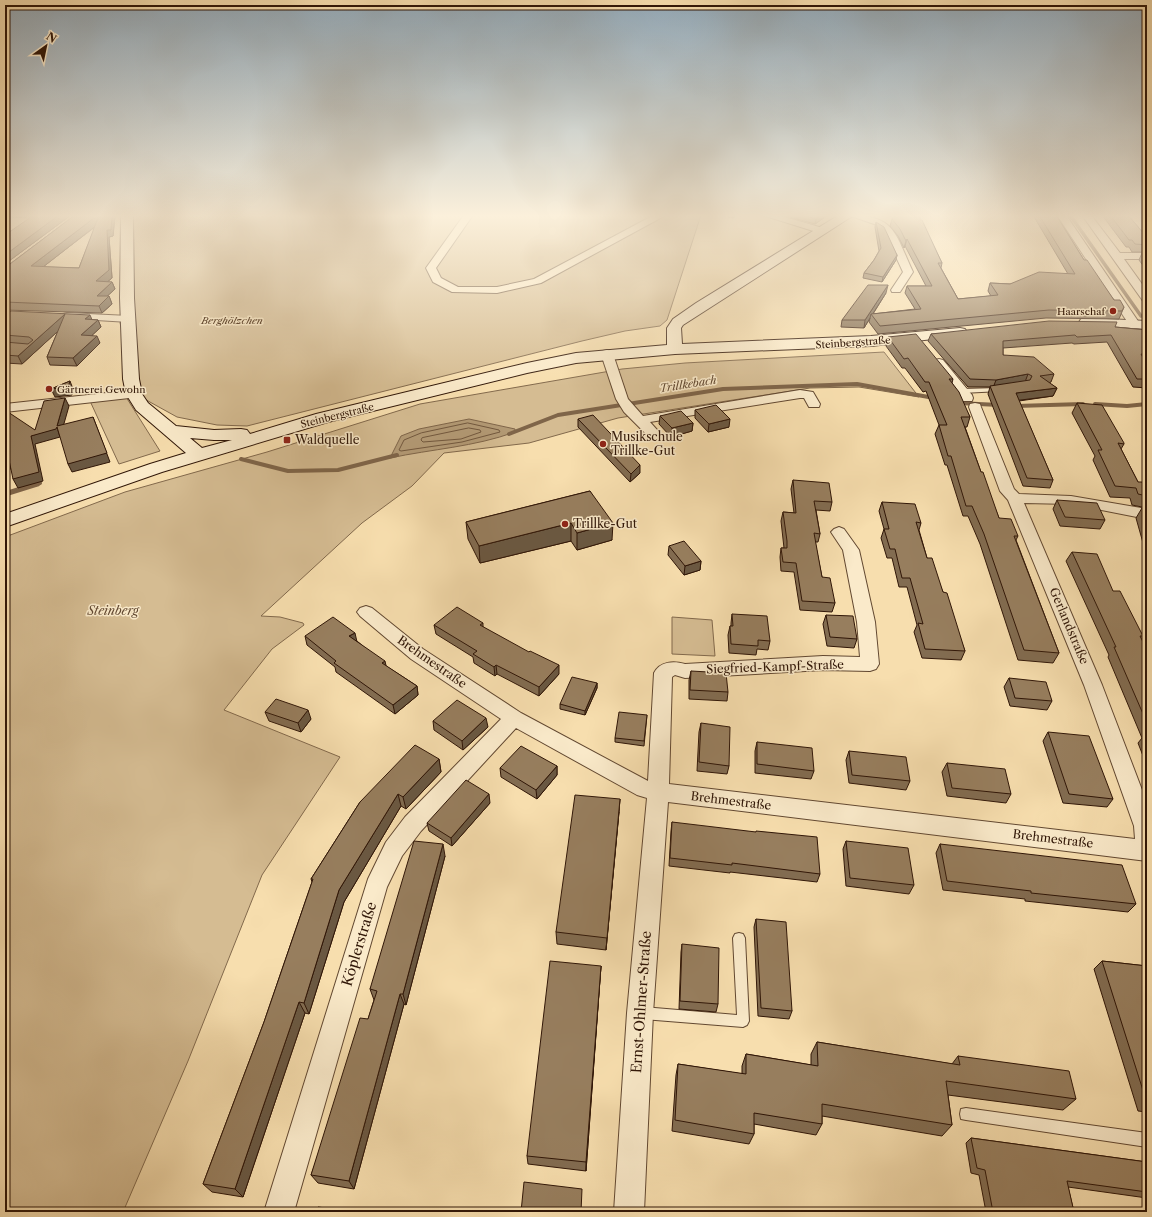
<svg xmlns="http://www.w3.org/2000/svg" width="1152" height="1217" font-family="'Libre Caslon Text',serif">
<rect width="100%" height="100%" fill="#f7deae"/>
<filter id="stains"><feTurbulence type="fractalNoise" baseFrequency=".005" numOctaves="4"/><feColorMatrix values="0 0 0 0 .2 0 0 0 0 .09 0 0 0 0 .02 0 0 0 .5 -.17"/></filter>
<radialGradient id="worn" r=".72"><stop offset=".6" stop-color="#630" stop-opacity="0"/><stop offset="1" stop-color="#630" stop-opacity=".3"/></radialGradient>
<path fill="#d5bc92" stroke="#82694c" d="M129,215H701L667,320L660,326L625,331L582,341L247,426L217,425L177,417L139,396L120,323Z
M884,352L919,397L859,387L810,388L618,418L529,443L444,453L412,486L362,523L261,616L280,617L303,623L304,625L272,649L224,710L340,757L262,875L188,1061L123,1212H5V537L125,492L267,452L420,404L622,369L685,363Z
M126,397L160,451L119,464L90,401Z
M672,617L712,620L715,656L672,654Z"/>
<path fill="#b39a75" stroke="#7f6549" d="M469,419L515,429V432C474,447 432,449 390,458L401,436L419,429Z"/>
<g fill="none" stroke-linecap="round" stroke-linejoin="round">
<path stroke="#72583e" stroke-width="1" d="M468,423L499,430L500,432L462,442L401,451L399,450L404,440L421,433Z
M469,428L480,430L481,432L461,439L423,442L421,440L422,438Z"/>
<path stroke="#7f6549" stroke-width="3.5" d="M1070,215L1141,316"/>
<path stroke="#7f6549" stroke-width="4" d="M958,403L999,405
M1095,404L1127,406L1147,404
M1016,406L1083,404
M509,434L558,415L723,389L857,384L934,398
M241,459L288,471L338,470L397,455
M34,485L40,483"/>
<path stroke="#7f6549" stroke-width="5.5" d="M5,494L37,484"/>
<g stroke="#624831" stroke-width="2">
<path id="lane" d="M999,388L1001,389V391L962,393L959,391L962,389Z
M739,933L743,934L745,938L749,1021L747,1025L743,1027L643,1019L639,1017L637,1013L639,1009L643,1007L737,1015L733,938L735,934Z
M966,1108L1147,1133V1147L966,1120L961,1119L960,1114L961,1109Z"/>
</g>
<g stroke="#624831" stroke-width="2">
<path id="street" d="M464,215H473L436,268L441,278L458,287H497L534,279L654,215H666L541,283L497,293L452,292L433,282L426,268Z
M762,215H778L826,229L828,231L823,234Z
M848,215C896,215 895,234 913,272L900,292H892L891,290L903,272L884,231L877,225Z
M1057,215H1066L1140,324L1138,326H1130Z
M1082,215H1091L1120,253H1147V259H1124L1147,291V302L1143,301Z
M67,313L129,316L135,319L129,322L63,318L61,316L63,314Z
M607,350L611,351L613,354L628,399L643,416L800,390L813,392L820,404L819,407H809L804,398H800L650,422L659,432L657,435H647L624,412L616,399L601,354L603,351Z
M939,359L943,360L972,395L973,398L972,401H962L935,366L933,363L935,360Z
M134,390L138,391L140,394L138,397L5,412V404Z
M975,403L980,404L981,407L1014,489L1019,494L1071,496L1147,509V519L1071,504L1024,503L1102,685L1147,803V861L668,802L653,1013L644,1212H614L627,1013L647,798L637,795L516,728L421,831L402,856L387,887L294,1212H264L368,879L386,842L405,817L501,719L411,659L360,616L357,612L360,608L366,606L372,608L423,649L521,713L648,781L654,673C660,661 674,661 685,664L823,656L860,657L857,622L843,550L831,532L834,529L839,527L844,529L859,550L875,622L879,664L876,669L870,671L823,670L685,678L675,675L672,677L669,784L1135,839L1134,826L1084,685L1008,500L1000,491L969,407L970,404Z"/>
</g>
<g stroke="#301607" stroke-width="2">
<path id="secondary" d="M121,215H133L134,298L139,379L142,394L148,403L176,426L214,430L241,429L247,430L250,434L316,414L527,363L576,353L667,345V328L673,319L696,303L839,215H854L683,325L681,328L682,344L871,336L960,328L965,329L967,332L965,335L960,336L871,346L675,354L576,363L527,373L328,422L162,472L5,527V514L150,464L186,453L136,410L126,394L123,379L120,298ZM190,438L214,440H232L202,448Z
M1086,318L1147,321V329L1081,325L1079,322L1081,319Z"/>
</g>
<use href="#lane" fill="#faeaca" fill-rule="evenodd"/>
<use href="#street" fill="#faeaca" fill-rule="evenodd"/>
<use href="#secondary" fill="#faeaca" fill-rule="evenodd"/>
</g>
<path fill="#826c51" stroke="#301607" fill-rule="evenodd" d="M5,215H71L5,264L30,218L5,217Z
M75,215H115L113,236L109,237L112,278L107,282H112L115,289L107,296H109L112,304L102,313L5,310V267H6ZM95,227L79,268L43,267L74,243Z
M726,215H737L733,218L728,217Z
M782,215H828L815,224Z
M1033,215H1056L1084,260L1114,300L1124,307L1119,319L1046,318L878,334L869,322L870,318L864,328L841,327L842,320L886,293L873,314L915,309L905,293L907,286H926L905,246L904,248L898,236L890,226L892,219L920,220L942,263L941,268L958,299L991,296L988,291L990,283L1010,284L1068,274Z
M1102,215H1128L1144,234H1147V252H1132L1129,247H1126Z
M876,222L897,255L896,260L882,282L863,278L864,273L874,260L879,251L875,227Z
M1142,253H1147V271L1139,260Z
M5,315L98,320L101,327L92,335L100,343L77,366L50,365L47,357L58,331L22,364L5,363Z
M1115,327L1147,330V363H1146L1147,365V388L1133,387L1107,342L1074,344L1072,343L1003,348V355L1054,374L1051,382L1049,383L1057,388L1053,396L1019,401L1053,480L1050,488L1023,486L988,394L990,387H968L928,341L931,334Z
M888,337L953,379L952,383L970,417L967,427H965L981,472L999,518L1018,536L1016,540L1059,653L1053,663L1018,660L980,544L968,516H963L947,465H945L935,434L939,425L926,391L923,392L905,368H902L886,346Z
M1077,403L1124,444L1121,449L1138,482L1147,492V508L1132,505L1130,498L1110,497L1093,460L1095,456L1072,413Z
M695,410L729,427L708,432L695,418Z
M660,416L693,423L692,431L671,437L659,424Z
M578,419L640,473L630,482L578,427Z
M793,480L832,502L830,511L816,510L820,534L818,542H815L822,577L835,603L832,612L800,610L794,572L781,571L780,557L781,548H784L781,521L783,512L794,513L791,489Z
M590,491L612,540L577,550L571,541L480,563L468,539L466,522Z
M1057,500L1105,520L1100,529L1060,526L1053,509Z
M882,502L921,523L919,530L927,558L943,592L965,651L961,660L922,658L914,632L917,625L907,587H899L892,558H887L881,538L884,529L879,511Z
M1142,508L1147,509V554L1145,550L1136,518Z
M669,546L701,561L700,570L684,575L668,555Z
M1072,552L1113,591L1143,636L1142,639L1147,650V766L1138,743L1142,738L1108,657L1109,655L1066,561Z
M732,614L770,641L768,650L757,649L756,655L729,653L728,635L730,626H731V623Z
M826,615L857,639L854,648L827,646L823,624Z
M483,623V627L559,674L539,696L497,674L495,676L474,663L473,657L436,634L434,625Z
M305,636L357,641L386,666L417,686L418,695L395,714L336,672L335,667L307,645Z
M691,671L728,692L727,701L689,699V680Z
M1009,678L1052,701L1047,710L1010,706L1004,687Z
M597,683V688L585,715L560,709V704Z
M265,712L311,719L301,732L269,721Z
M647,715L644,746L615,742V738Z
M433,721L488,727L463,750L434,730Z
M701,723L729,766L727,774L697,771L699,732Z
M1048,732L1113,799L1107,807L1063,803L1043,741Z
M757,742L814,771L811,779L755,773V751Z
M849,751L910,781L906,790L849,783L846,760Z
M439,759L441,772L406,809L401,806L344,902L309,1014L305,1013L243,1197L212,1192L203,1184L264,1022L312,882L311,879L360,802Z
M947,763L1011,794L1006,803L947,796L942,772Z
M557,766V775L537,799L501,777L500,768Z
M490,803L452,846L429,831L427,823Z
M619,812L606,950L557,944L556,932Z
M672,822L820,874L817,882L730,872V873L669,866L671,831Z
M846,841L914,885L909,894L846,886L843,849Z
M940,844L1136,904L1128,912L1025,901V899L943,890L936,853Z
M445,856L406,1005L404,1004L354,1189L318,1183L311,1175L368,1019L374,1000L370,989Z
M756,919L792,1011L789,1019L758,1016L754,927Z
M682,944L718,1004L716,1012L679,1009L681,952Z
M1102,961L1147,966V1112L1138,1111L1094,969Z
M601,966L586,1171L528,1164L527,1156Z
M817,1042L952,1064L958,1056L1076,1099L1063,1110L948,1095L952,1125L942,1136L822,1116V1124L816,1135L754,1124V1134L749,1144L672,1131L676,1075L678,1064L742,1074V1066L746,1054L811,1065V1054Z
M971,1138L1147,1162V1198L1068,1187L1074,1212H986L979,1175L971,1173L966,1143Z"/>
<path fill="#6a5842" stroke="#301607" d="M59,215H71L5,264V255Z
M98,215H100L102,221L34,274L31,266Z
M112,215H115L113,236L109,237L112,278L99,289L96,281L107,230Z
M733,215H737L733,218Z
M821,215H828L815,224L816,219Z
M907,239L905,246L904,248L906,241Z
M897,255L896,260L882,282L883,277Z
M112,282L115,289L100,303L97,296Z
M888,285L886,293L872,315L871,314L870,318L864,328L865,320Z
M109,296L112,304L102,313L99,306Z
M65,314L68,322L22,364L18,356Z
M90,315L93,322L85,319Z
M98,320L101,327L85,342L81,335Z
M97,336L100,343L77,366L73,358Z
M1028,374L1025,382L993,388L996,380Z
M70,381L73,389L72,395L55,397L51,389Z
M1057,388L1053,396L1013,401L1016,393Z
M65,398L69,406L61,434L57,426Z
M93,417L110,462L72,472L68,464Z
M730,419L729,427L708,432L709,424Z
M693,423L692,431L671,437L672,428Z
M57,427L60,437L35,444L43,481L18,488L13,479L31,436Z
M9,460L14,468L6,470L5,467V461Z
M640,465V473L630,482L631,474Z
M571,523V541L480,563L479,546Z
M613,523L612,540L577,550V533Z
M701,561L700,570L684,575L685,566Z
M355,633L357,642L349,636Z
M385,661L387,670L382,663Z
M496,665L497,674L495,676L494,667Z
M559,665V674L539,696V687Z
M597,683V688L585,715V711Z
M417,686L418,695L395,714L393,705Z
M308,710L311,719L301,732L298,723Z
M486,718L488,727L463,750L462,741Z
M439,759L441,772L406,809L403,797Z
M557,766V775L537,799L536,790Z
M398,794L401,806L344,902L309,1014L304,1003L339,890Z
M489,794L490,803L452,846L451,838Z
M620,799L619,812L606,950L607,938Z
M443,844L445,856L406,1005L403,994Z
M601,966L600,978L586,1171V1162Z
M400,994L404,1004L354,1189L349,1181Z
M299,1002L305,1013L243,1197L235,1189Z"/>
<path fill="#977e5e" stroke="#301607" d="M34,215H59L5,255V235Z
M75,215H98L31,266L79,268L99,215H112L111,230H107L109,270L96,281L112,282L97,296H109L99,306L5,302V267H6Z
M803,215H821L816,219Z
M894,215H920V220H922L942,263H938L958,299L998,295L990,283L1010,284L1039,272L1075,274L1039,215H1056L1084,260H1087L1114,300H1120L1124,307L1122,311L1049,310L880,326L871,314L921,309L907,286H932L907,239L906,241L900,229L892,219Z
M1110,215H1128L1144,234H1147V245L1135,244L1132,240H1129Z
M876,222L884,227L897,255L883,277L864,273L874,260L881,248Z
M1142,253H1147V259Z
M868,285H888L865,320H842Z
M11,311L90,315L85,319L98,320L81,335L97,336L73,358L47,357L65,314L18,356L5,355V342L28,344L33,340L29,337L5,335V315Z
M1049,321L1117,322L1115,327L1147,330V346H1145L1147,349V355L1141,354L1147,365V379H1137L1111,335L1077,337L1075,335L1003,341V355L1034,357L1054,374L1040,376L1057,388L1016,393L1053,480L1027,478L990,386L1030,380L1032,376L1028,374L996,380L970,379L931,334Z
M916,334L953,379H949L959,392L970,417H961L981,472H983L999,518L1011,519L1018,536H1014L1059,653L1024,650L984,534L972,506H966L951,456H948L939,425H947L929,382H925L908,358L904,359L888,337Z
M70,381L68,387L51,389Z
M65,398L57,426L93,417L107,453L68,464L57,427L56,429L31,436L39,472L13,479L9,460L5,461V410L35,430L44,401Z
M1077,403L1102,405L1124,443V444L1118,443L1138,482H1142L1147,493V496L1138,494L1136,488L1115,486L1098,450H1102Z
M716,405L730,419L709,424L695,410Z
M681,411L693,423L672,428L660,416Z
M593,415L640,465L631,474L578,419Z
M793,480L829,483L832,502L814,501L820,534L814,533L822,577L830,578L835,603L802,601L796,563L783,562L781,548H787V541L783,512L796,513Z
M590,491L613,523L577,533L571,523L479,546L466,522Z
M1057,500L1097,503L1105,520L1065,517Z
M882,502L915,504L921,523L916,522L927,558H932L943,592L947,593L965,651L925,649L918,623L923,624L910,578H902L895,549H890L884,529H889Z
M1142,508L1147,509V525Z
M684,541L701,561L685,566L669,546Z
M1072,552L1097,554L1113,591H1120L1143,636H1140L1147,650V723L1114,647H1116Z
M457,607L483,623L480,625L529,652L530,651L559,665L539,687L496,665L494,667L473,654L477,651L434,625Z
M732,614L767,616L770,641L758,640V646L731,644L730,626H733Z
M826,615L853,616L857,639L830,637Z
M333,617L355,633L349,636L385,661L382,663L417,686L393,705L334,663L336,661L305,636Z
M691,671L726,673L728,692L690,690Z
M572,677L597,683L585,711L560,704Z
M1009,678L1046,682L1052,701L1015,698Z
M276,699L308,710L298,723L265,712Z
M457,700L486,718L462,741L433,721Z
M619,712L647,715L644,741L615,738Z
M701,723L730,727L729,766L699,762Z
M1048,732L1089,736L1113,799L1069,794Z
M757,742L812,748L814,771L757,764Z
M415,745L439,759L403,797L398,794L339,890L304,1003L299,1002L235,1189L203,1184L264,1022L313,879H311L360,802Z
M521,746L557,766L536,790L500,768Z
M849,751L906,757L910,781L852,775Z
M947,763L1005,769L1011,794L952,788Z
M466,780L489,794L451,838L427,823Z
M575,795L620,799L607,938L556,932Z
M672,822L756,832V831L817,837L820,874L732,863V865L670,858Z
M414,841L443,844L403,994H400L349,1181L311,1175L360,1018L368,1019L377,991L370,989Z
M846,841L908,848L914,885L850,878Z
M940,844L1122,865L1136,904L1031,893V891L947,881Z
M756,919L786,922L792,1011L761,1008Z
M682,944L719,948L718,1004L680,1001Z
M550,961L601,966L586,1162L527,1156Z
M1102,961L1147,966V1103Z
M817,1042L960,1065L958,1056L1069,1071L1076,1099L946,1081L952,1125L822,1104V1124L754,1113V1134L675,1120L678,1064L746,1074V1054L818,1066Z
M971,1138L1147,1162V1192L1067,1181L1074,1212H993L985,1170L977,1168Z
M524,1182L582,1189L581,1212H521Z
M318,1207L357,1212H317Z"/>
<linearGradient id="sky" x2="0" y2="1"><stop stop-color="#93aaba"/><stop offset="0.56" stop-color="#fbf0db"/><stop offset="1" stop-color="#fbf0db" stop-opacity="0"/></linearGradient>
<rect width="1152" height="386" fill="url(#sky)"/>
<g fill="#8f2418" stroke="#faeaca" stroke-width="1.5">
<circle cx="1113" cy="311" r="4"/>
<circle cx="49" cy="389" r="4"/>
<rect x="283" y="436" width="8" height="8" rx="2"/>
<circle cx="603" cy="444" r="4"/>
<circle cx="565" cy="524" r="4"/>
</g>
<g text-anchor="middle" stroke-width="3" stroke-linejoin="round" paint-order="stroke">
<g font-size="10" fill="#301607" stroke="#faeaca" text-anchor="end">
<text x="1105" y="315">Haarschaf</text>
<text x="57" y="393" text-anchor="start">Gärtnerei Gewohn</text>
</g>
<g font-size="10" font-style="italic" fill="#624831" stroke="#faeaca">
<text x="232" y="324">Berghölzchen</text>
</g>
<g font-size="10" fill="#301607" stroke="#faeaca">
<text transform="translate(853 342) rotate(-4)" y="4">Steinbergstraße</text>
<text transform="translate(337 415) rotate(-14)" y="4">Steinbergstraße</text>
</g>
<g font-size="11" font-style="italic" fill="#644b33" stroke="#faeaca">
<text transform="translate(688 384) rotate(-9)" y="4">Trillkebach</text>
</g>
<g font-size="12" fill="#301607" stroke="#faeaca" text-anchor="start">
<text x="611" y="441">Musikschule<tspan x="611" dy="14">Trillke-Gut</tspan></text>
<text x="295" y="444">Waldquelle</text>
<text x="573" y="528">Trillke-Gut</text>
</g>
<g font-size="12" font-style="italic" fill="#624831" stroke="#faeaca">
<text x="113" y="615">Steinberg</text>
</g>
<g font-size="12" fill="#301607" stroke="#faeaca">
<text transform="translate(1069 626) rotate(67)" y="4">Gerlandstraße</text>
<text transform="translate(432 662) rotate(35)" y="4">Brehmestraße</text>
<text transform="translate(775 667) rotate(-2)" y="4">Siegfried-Kampf-Straße</text>
<text transform="translate(731 801) rotate(7)" y="4">Brehmestraße</text>
<text transform="translate(1053 839) rotate(7)" y="4">Brehmestraße</text>
</g>
<g font-size="14" fill="#301607" stroke="#faeaca">
<text transform="translate(359 944) rotate(-73)" y="5">Köplerstraße</text>
<text transform="translate(641 1002) rotate(-86)" y="5">Ernst-Ohlmer-Straße</text>
</g>
</g>
<rect width="1152" height="1217" fill="none" stroke="#f7deae" stroke-width="20"/>
<rect x="6" y="6" width="1140" height="1205" fill="none" stroke="#301607" stroke-width="2"/>
<rect x="10" y="10" width="1132" height="1197" fill="none" stroke="#301607"/>
<g transform="translate(46 46) rotate(33)" stroke="#faeaca" stroke-width="3" paint-order="stroke">
<path d="M0-3L7 15L0 10L-7 15Z" fill="#301607"/>
<text y="-6" font-size="11" font-weight="bold" text-anchor="middle" fill="#301607">N</text>
</g>
<rect width="100%" height="100%" filter="url(#stains)"/>
<rect width="100%" height="100%" fill="url(#worn)"/>
</svg>
